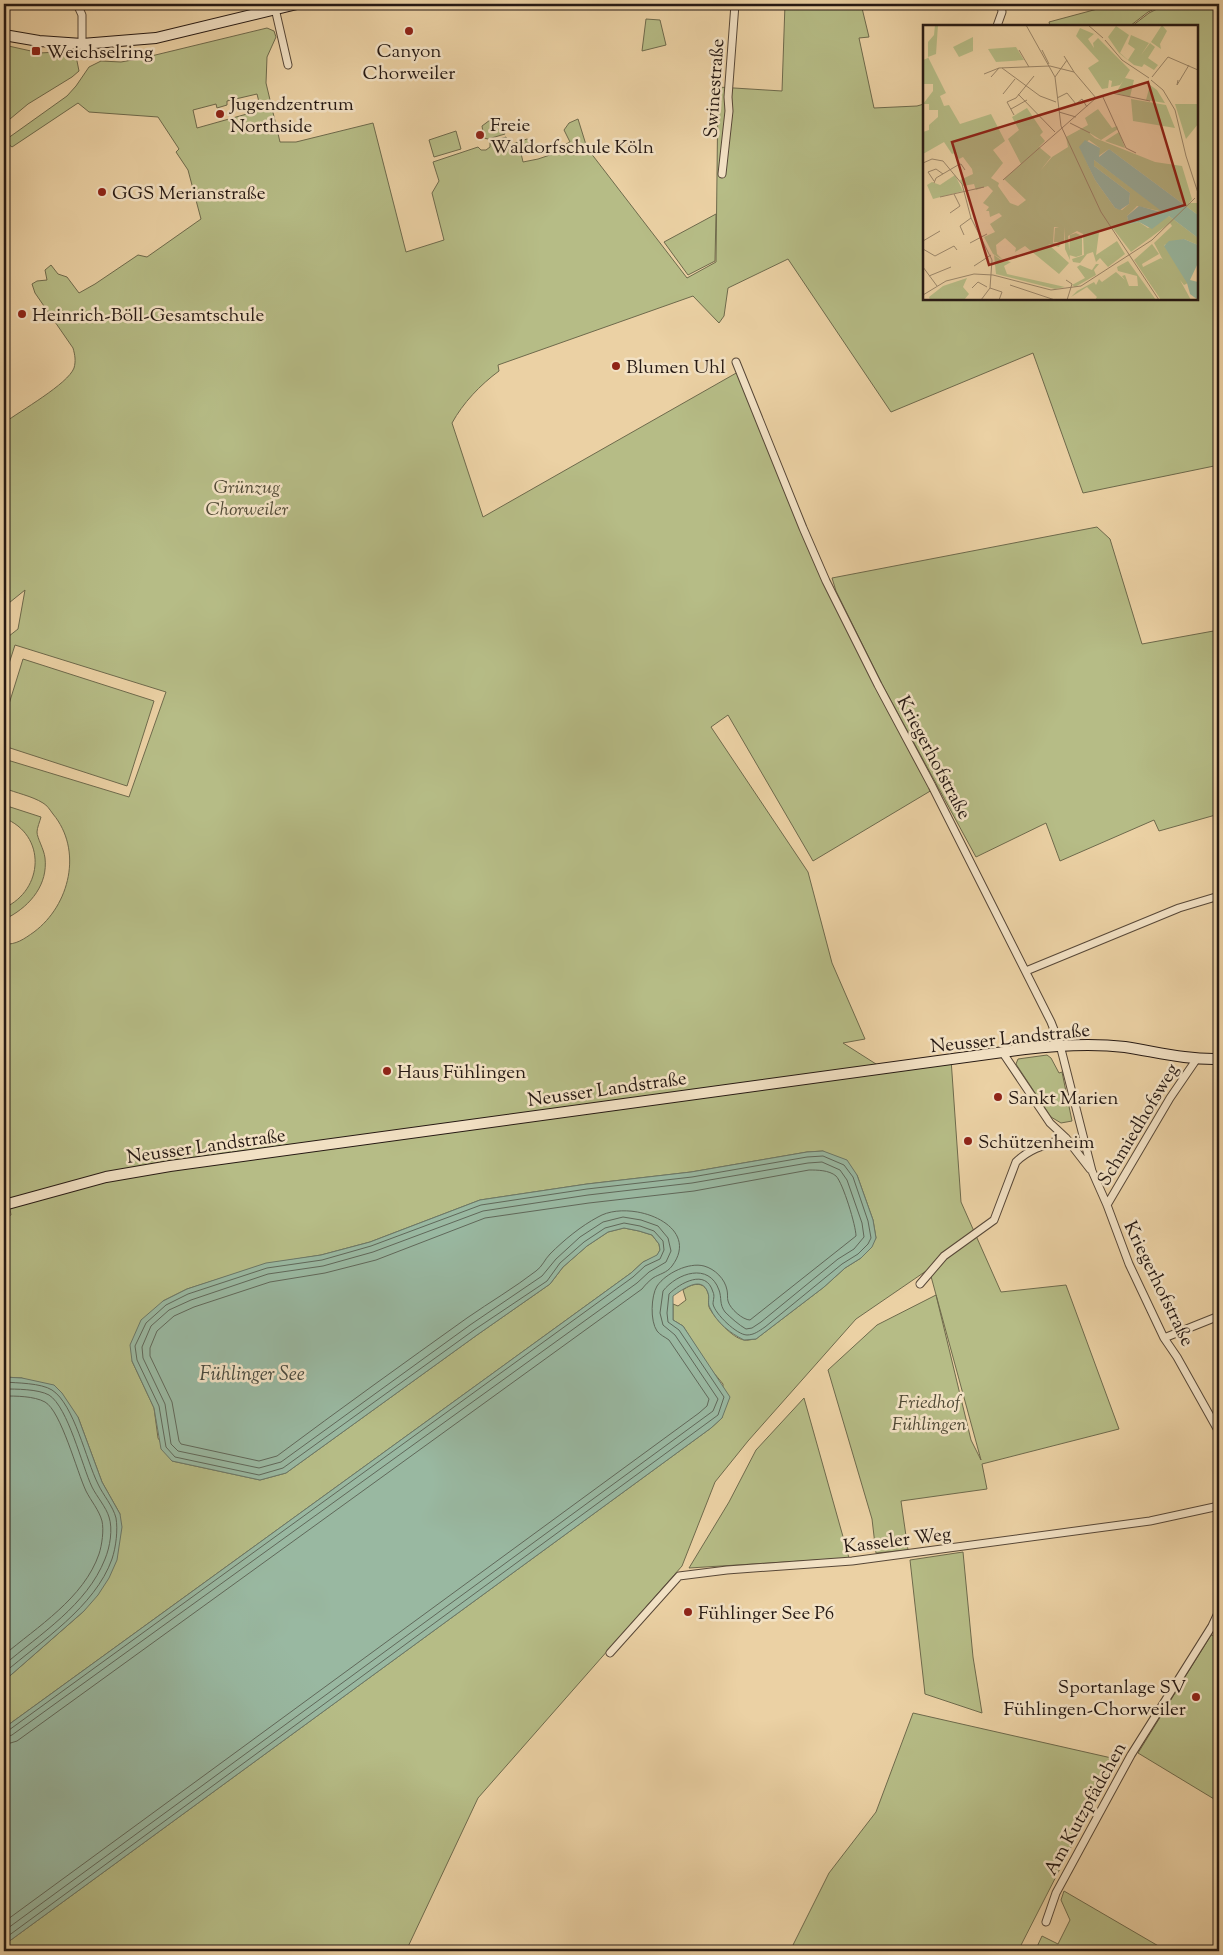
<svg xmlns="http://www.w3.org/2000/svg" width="1223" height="1955" font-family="'Sorts Mill Goudy',serif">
<rect width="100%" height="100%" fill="#ebd1a4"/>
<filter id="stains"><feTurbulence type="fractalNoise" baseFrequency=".004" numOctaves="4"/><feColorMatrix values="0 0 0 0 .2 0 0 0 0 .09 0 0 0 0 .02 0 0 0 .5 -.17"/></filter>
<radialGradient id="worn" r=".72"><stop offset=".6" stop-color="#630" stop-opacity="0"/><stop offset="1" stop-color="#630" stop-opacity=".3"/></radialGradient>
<path fill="#b6bc86" stroke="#6e6a4c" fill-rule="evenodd" d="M785,4H861L869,37L859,38L874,108L917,106L924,104V299H1197V26H1132L1149,13L1167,4H1219V465L1083,493L1033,353L891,412L788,259L728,288L724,316L719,323L693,296L498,365L499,371C480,385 463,403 452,423L483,517L738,372L801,528L932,790L813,861L728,715L711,727L808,872L832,963L865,1039L843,1043L887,1071L951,1059L961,1202L1001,1292L1066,1285L1119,1429L982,1464L987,1489L901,1501L908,1550L876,1553L872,1519L828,1370L877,1325L936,1295L971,1440L981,1460L929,1269L856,1319L748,1441L715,1482L682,1566L478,1798L406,1951H4V1945L711,1428L722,1418L723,1384L709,1367L683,1326L673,1320V1304L678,1306L686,1300L683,1290C691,1284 704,1280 708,1293C710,1298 707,1304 710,1309C715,1318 732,1338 744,1340C747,1341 752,1339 756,1339L824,1287L845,1268L861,1258L876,1238L873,1220L857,1175L823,1151L807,1152L691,1172L587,1184L480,1200L370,1242L321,1255L266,1264L187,1289L163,1301L132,1361L154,1408L158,1438L172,1461L260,1480L286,1473L477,1335L550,1284L563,1267L587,1246L608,1232L624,1228L639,1231L652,1235L659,1244L660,1250L657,1256L643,1262L631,1273L4,1728V1681L84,1611L120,1514L102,1482L78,1417L22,1378L4,1377V1218L11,1215L4,1170V944C16,945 24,939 34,932C70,905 83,850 53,814C50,810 47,805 43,803C32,796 16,793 4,788V759L129,797L166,692L15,645L4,679V640L18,629L25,590L4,607V423C20,411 68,384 74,368C76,361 75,355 73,348L35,293L32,284L37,281L47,280L45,270L51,265L58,274L67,277L79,293L95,284L138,255L147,257L201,219L188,170L176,152L179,149L158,117L89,112L78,103L12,147L4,141L67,96L76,86L89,67L101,61L121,62L143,58L267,28L274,31L276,37L267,57L266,83L280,142H296L373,123L406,252L444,240L432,193L439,181L433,162L478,147L481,150H486L490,147V142L506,137L509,145L527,139L529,140L530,143L520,149L523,162L538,159L559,152L558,148L570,142L564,130L569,123L578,119L587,148L687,278L716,262L718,87L782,91ZM257,94L261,110L197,128L193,110L216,104L217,108L227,105V101Z
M1116,4H1165L1148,12L1130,26H1050L1049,22Z
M646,19L660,20L666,45L642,51Z
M4,45L40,53L75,51L79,71L72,77L28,104L4,124Z
M490,120H499L505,134L488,139L484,138L482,126Z
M456,131L461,149L434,157L429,140Z
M716,214L715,261L688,275L664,242Z
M1097,527L1110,539L1142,644L1219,630V814L1159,831L1154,820L1060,861L1046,823L976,857L882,684L836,591L832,578Z
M23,659L154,701L127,786L4,746V720Z
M4,805L41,817C40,821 37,828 37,832C37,838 44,849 45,858C48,884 31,905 9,917L4,931V908C44,890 47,835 4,818Z
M1047,1055L1051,1058L1059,1073L1062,1072L1072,1121L1061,1123L1051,1117L1016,1064L1018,1059Z
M804,1398L849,1558L689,1568L729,1502L756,1450Z
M963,1552L973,1657L982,1713L925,1694L910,1560Z
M1211,1635L1215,1636L1219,1642V1802L1138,1753Z
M913,1713L1116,1759L1018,1951H790L829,1873L876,1812Z
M1064,1891L1167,1951H1035L1042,1936L1058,1944L1070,1920L1061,1900Z"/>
<path fill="#99b8a1" stroke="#6b7868" d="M823,1151L847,1160L857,1175L873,1220L876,1238L872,1247L861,1258L845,1268L824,1287L756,1339L744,1340C730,1333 717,1323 710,1308C707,1303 710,1298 708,1293C702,1274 682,1290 673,1296V1320L683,1326L730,1397L722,1418L711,1428L4,1945V1728L631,1273L643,1262L657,1255L660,1250L659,1244L652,1235L639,1231L624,1228L608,1232L587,1246L563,1267L550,1284L477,1335L286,1473L260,1480L172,1461L161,1449L154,1408L132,1361L130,1345L141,1320L163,1301L187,1289L266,1263L321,1255L370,1242L480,1200L587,1184L691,1172L807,1152Z
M4,1377L22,1378L54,1385L62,1393L78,1417L102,1482L120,1514L122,1527L117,1560L109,1578L98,1595L84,1611L4,1681Z"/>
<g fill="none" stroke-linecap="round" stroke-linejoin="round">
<path stroke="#60685a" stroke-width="1" d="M4,1382C17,1383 41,1383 52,1390C74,1404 86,1460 98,1484C103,1495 113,1506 116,1518C118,1530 116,1547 112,1559C95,1607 41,1641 4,1673
M4,1389C16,1389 38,1389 49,1395C68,1407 82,1466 92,1487C97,1497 106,1507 109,1517C113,1529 110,1547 105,1559C87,1605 40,1634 4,1665
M4,1396C16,1396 34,1396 45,1402C61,1411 77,1472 86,1491C91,1501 99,1510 102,1521C104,1530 102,1545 99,1554C84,1598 37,1627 4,1655
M4,1731L9,1730L633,1277L645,1266L660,1259L664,1250L663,1241L654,1231L640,1226L624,1223L605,1228L584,1242L560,1263L547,1281L474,1330L283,1468L259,1475L175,1457L166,1447L159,1406L137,1360L135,1346L146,1323L166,1305L188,1294L267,1268L322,1260L371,1246L481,1205L587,1189L692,1177L807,1157L823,1156L844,1165L853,1177L868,1221L871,1238L868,1244L858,1254L842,1264L765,1327C759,1331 754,1335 747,1335C737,1335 715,1314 713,1304C713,1300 715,1296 713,1292C706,1268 680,1283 669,1294L667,1313L668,1322L679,1330L724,1397L718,1415L4,1939
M4,1738L12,1735L637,1283L649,1272L666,1262L671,1251L668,1238L658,1226L641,1220L623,1217L603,1222L580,1237L556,1259L542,1276L470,1325L281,1462L259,1468L178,1451L171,1444L165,1404L143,1358L142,1347L151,1326L169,1310L191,1300L268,1274L323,1266L373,1252L483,1211L588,1195L692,1183L808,1163L822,1162L840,1170L847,1180L862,1223L864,1237L854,1249L838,1259L761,1322L752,1328L746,1329C739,1325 731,1318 725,1312C719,1304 722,1298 719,1290C709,1262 677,1273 663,1291L660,1313L663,1325L675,1335L718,1399L713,1411L4,1931
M4,1745L17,1741L642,1289C645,1285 649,1281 653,1278C659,1274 667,1273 672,1266C703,1225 630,1198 598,1217C581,1226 564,1240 550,1254C545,1259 542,1267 536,1271C514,1288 490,1302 467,1318C404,1363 340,1409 277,1456L259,1461L181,1444L179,1441L172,1402L150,1356V1348L157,1331L174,1316L194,1307L270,1282L325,1273L376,1260L485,1218L589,1203L694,1191L809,1170C817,1170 829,1170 836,1176C843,1183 856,1226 856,1236L750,1320C743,1320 730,1309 728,1301C727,1298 728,1294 727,1290C725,1279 715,1269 704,1266C689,1262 666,1273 657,1286C651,1296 650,1321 657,1331C660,1335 665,1337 669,1340L709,1399L707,1406L699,1413L4,1922"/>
<g stroke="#574737" stroke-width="9">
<path id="street" d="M77,4L82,15V44
M274,4L288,65
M997,26L1002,12L1001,4
M722,174L729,111L728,97L735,4
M736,362L803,528L826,581L878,685L932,786L1051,1022L1060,1045L1092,1171L1107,1205L1129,1264L1164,1338L1177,1357L1219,1432
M1026,971L1179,908L1219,896
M1003,1053L1050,1123L1066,1138L1090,1169
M1107,1205L1170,1098L1196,1060
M920,1284L944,1256L994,1220L1016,1162C1030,1148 1048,1144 1066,1138
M1164,1338L1219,1316
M610,1653L679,1576L727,1570L852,1561L1150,1521L1219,1506
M1046,1922L1056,1893L1131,1755L1212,1626L1219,1611"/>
</g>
<g stroke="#261913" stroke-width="12">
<path id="secondary" d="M4,35L39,41L82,44L156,38L297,4
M4,1205L106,1177L170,1166L1025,1049C1059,1045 1092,1043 1125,1047C1157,1052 1187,1060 1219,1059"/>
</g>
<use href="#street" stroke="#f2e1c4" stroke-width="7"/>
<use href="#secondary" stroke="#f2e1c4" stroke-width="10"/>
</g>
<g fill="#8f2418" stroke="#f2e1c4" stroke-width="2">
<circle cx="409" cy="31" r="5"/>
<rect x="31" y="46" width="10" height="10" rx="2.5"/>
<circle cx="220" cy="114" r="5"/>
<circle cx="480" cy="135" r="5"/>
<circle cx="102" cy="192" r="5"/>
<circle cx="22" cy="314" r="5"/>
<circle cx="616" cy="366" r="5"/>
<circle cx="387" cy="1071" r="5"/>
<circle cx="998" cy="1097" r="5"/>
<circle cx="968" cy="1141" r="5"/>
<circle cx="688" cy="1612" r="5"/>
<circle cx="1196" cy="1697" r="5"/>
</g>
<g text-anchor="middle" stroke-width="5" stroke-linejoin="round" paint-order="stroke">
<g font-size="19" fill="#261913" stroke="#f2e1c4" text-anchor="start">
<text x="409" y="57" text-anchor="middle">Canyon<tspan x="409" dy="22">Chorweiler</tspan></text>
<text x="46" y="58">Weichselring</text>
<text x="230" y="110">Jugendzentrum<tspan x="230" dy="22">Northside</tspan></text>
<text x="490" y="131">Freie<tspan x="490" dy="22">Waldorfschule Köln</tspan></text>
<text x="112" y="199">GGS Merianstraße</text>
<text x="32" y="321">Heinrich-Böll-Gesamtschule</text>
<text x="626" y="373">Blumen Uhl</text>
<text x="397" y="1078">Haus Fühlingen</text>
<text x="1008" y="1104">Sankt Marien</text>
<text x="978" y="1148">Schützenheim</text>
<text x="698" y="1619">Fühlinger See P6</text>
<text x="1186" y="1693" text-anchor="end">Sportanlage SV<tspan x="1186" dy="22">Fühlingen-Chorweiler</tspan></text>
</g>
<g font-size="19" fill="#261913" stroke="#f2e1c4">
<text transform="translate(713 88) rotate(-86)" y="7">Swinestraße</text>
<text transform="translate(935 757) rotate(62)" y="7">Kriegerhofstraße</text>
<text transform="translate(1010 1037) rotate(-6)" y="7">Neusser Landstraße</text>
<text transform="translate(607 1088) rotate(-8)" y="7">Neusser Landstraße</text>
<text transform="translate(1137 1124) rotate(-59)" y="7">Schmiedhofsweg</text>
<text transform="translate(206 1145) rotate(-8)" y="7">Neusser Landstraße</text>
<text transform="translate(1160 1283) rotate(64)" y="7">Kriegerhofstraße</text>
<text transform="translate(897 1539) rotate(-7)" y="7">Kasseler Weg</text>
<text transform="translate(1084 1808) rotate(-61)" y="7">Am Kutzpfädchen</text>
</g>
<g font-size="19" font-style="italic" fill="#514a36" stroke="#f2e1c4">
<text x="247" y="493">Grünzug<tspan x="247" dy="22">Chorweiler</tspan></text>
<text x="929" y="1408">Friedhof<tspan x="929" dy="22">Fühlingen</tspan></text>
</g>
<g font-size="20" font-style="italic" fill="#48493e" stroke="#f2e1c4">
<text x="252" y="1380">Fühlinger See</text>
</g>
</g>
<g transform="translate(923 25)">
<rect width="275" height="275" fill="#ebd1a4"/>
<path d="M12,0H15L13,29L5,32L23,68L17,71L21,81L26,80L37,99L68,89L82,116L70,125L80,138L68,153L76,158L75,161L87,178L95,181L103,175L81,154L98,139L85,114L96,105L89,92L104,83L120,107L117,110L122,116L116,122L128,132L117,146L129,132L145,122L143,112L165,100L162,93L175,84L189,103L194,101L195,104L178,115L165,107L172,113L232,137L259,141L269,174L266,178H275V190L186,124L174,132L177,123L166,115L157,123L172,155L192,183L199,185L206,179L207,168L171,141V135L241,187L214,181L204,191L206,199L216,197L225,203L246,191L275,213V220L261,214L241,220L265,258L261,260L257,255L268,275H238L211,235L229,219L236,229L219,239L220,242L238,233L240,235L231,218L249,201L247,198L208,227L188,201L176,207L173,230L194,216L202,229L185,242L177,233L173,237L170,227L164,229L157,238L150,237L149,234L161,230L160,209L154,206L145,211L147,235L142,224V202L141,217H131L132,203L136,202H131L130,218L137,219L136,222L125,219L146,238L136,249L102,221L92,227L93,223L82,213L73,220L74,229L80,235L70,229L61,212L72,207L67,199L79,191L76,188L67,192L66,186H63L66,182L60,178L70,166L65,161L53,165L51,159L40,161L37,155L50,149L49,144L40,132L36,134L32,128L29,129L21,117L0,129V107L6,105V100L15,92V85H6V79H0L10,66V59H0V35L5,33V17L11,10ZM239,0L244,6L237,19L238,24L228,17ZM193,1L206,10L197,28L205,35L212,24L205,19L208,10L226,18L218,30L227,18L232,22L225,33L235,40L231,45L221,39L219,42L211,40L196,28L185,12ZM157,3L171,9L165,14L171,23L170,18L175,13L207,45L202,53L211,55L207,72L193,68L200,56L197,60L188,62L189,56L186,55L185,63L179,64L165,43L176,36L153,11ZM50,12V26L36,32L30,22ZM93,22L101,35L73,37L65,24ZM227,60L234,65L242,78L223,75ZM208,74L243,80L252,103L210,96ZM252,79H275V99L263,114ZM196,107L202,123L182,116ZM32,150L40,166L10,174L4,160L9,157L17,160ZM153,208L159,211V230L153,232L146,230L147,210ZM71,230L81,237L84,236L88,237L81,241L84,249L142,262L132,264L73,249ZM205,236L233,275H172L174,272L164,262L148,272L154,266L171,257L173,260L176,254L179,257L193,247L202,255L199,251L202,250L206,261H215L214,251L195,246L194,242ZM173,239H176L171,245L173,250L152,262L149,260L162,253L154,242L157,240L169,245ZM44,253L40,262L46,269L41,275H7L6,272L20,261Z" fill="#b6bc86"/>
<path d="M162,115L177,123L176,132L186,124L275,190V213L246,191L229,204L216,197L206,199L204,191L216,181L241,188L171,135V141L207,168L206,179L197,185L192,183L172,155L156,122ZM261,214L275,220V238L267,255L275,257V275L267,269L264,258L241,221L246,216Z" fill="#99b8a1"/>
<path fill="none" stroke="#9c876a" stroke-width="1" d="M103,0L132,52L138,101L178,187L236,275M165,0L180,13M182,15L199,35L226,53M96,25L106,42M119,25L126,39M141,31L151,47M79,43L117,71L133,77M61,49L76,43M68,52L76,43L127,41L151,47L173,73M132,52L144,35M229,52L245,32L275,45M228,55L240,65L252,85L263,131M255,55L254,60L266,40M80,69L92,54M95,69L132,107M179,70L203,123L213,128M134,73L144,68L153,79L159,74L164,82M88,84L104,75M136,87L153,92M91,90L84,77L93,73L111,51M147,98L167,108M263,131L275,168M0,138L9,134L20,136L39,159L48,193L69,235L67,263L58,275M80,155L173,73L189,68L227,76M11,156L5,147L13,144L20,149M11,158L13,153L35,140L38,139L42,145M17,172L61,162M27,188L37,181L31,169M41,210L37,201L48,193M0,216L17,206M47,218L64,209M0,224L12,231L31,221L34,225M51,241L68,230M0,242L14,261M6,251L28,242M143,255L149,259L144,275M87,260L132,275M49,263L55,257L64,262M67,263L79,267L76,275M0,270L23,256L51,249L70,250L128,265L158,261L229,215L272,173"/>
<path fill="#8f2418" fill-opacity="0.15" stroke="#8f2418" stroke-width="2.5" d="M225,57L262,180L66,240L29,117Z"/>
<rect width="275" height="275" fill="none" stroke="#261913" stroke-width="2.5"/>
</g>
<rect width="1223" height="1955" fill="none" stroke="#ebd1a4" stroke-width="20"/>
<rect x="5" y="5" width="1213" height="1945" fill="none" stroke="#261913" stroke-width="2.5"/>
<rect x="10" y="10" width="1203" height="1935" fill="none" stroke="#261913"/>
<rect width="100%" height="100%" filter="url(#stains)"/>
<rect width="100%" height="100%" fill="url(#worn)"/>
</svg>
